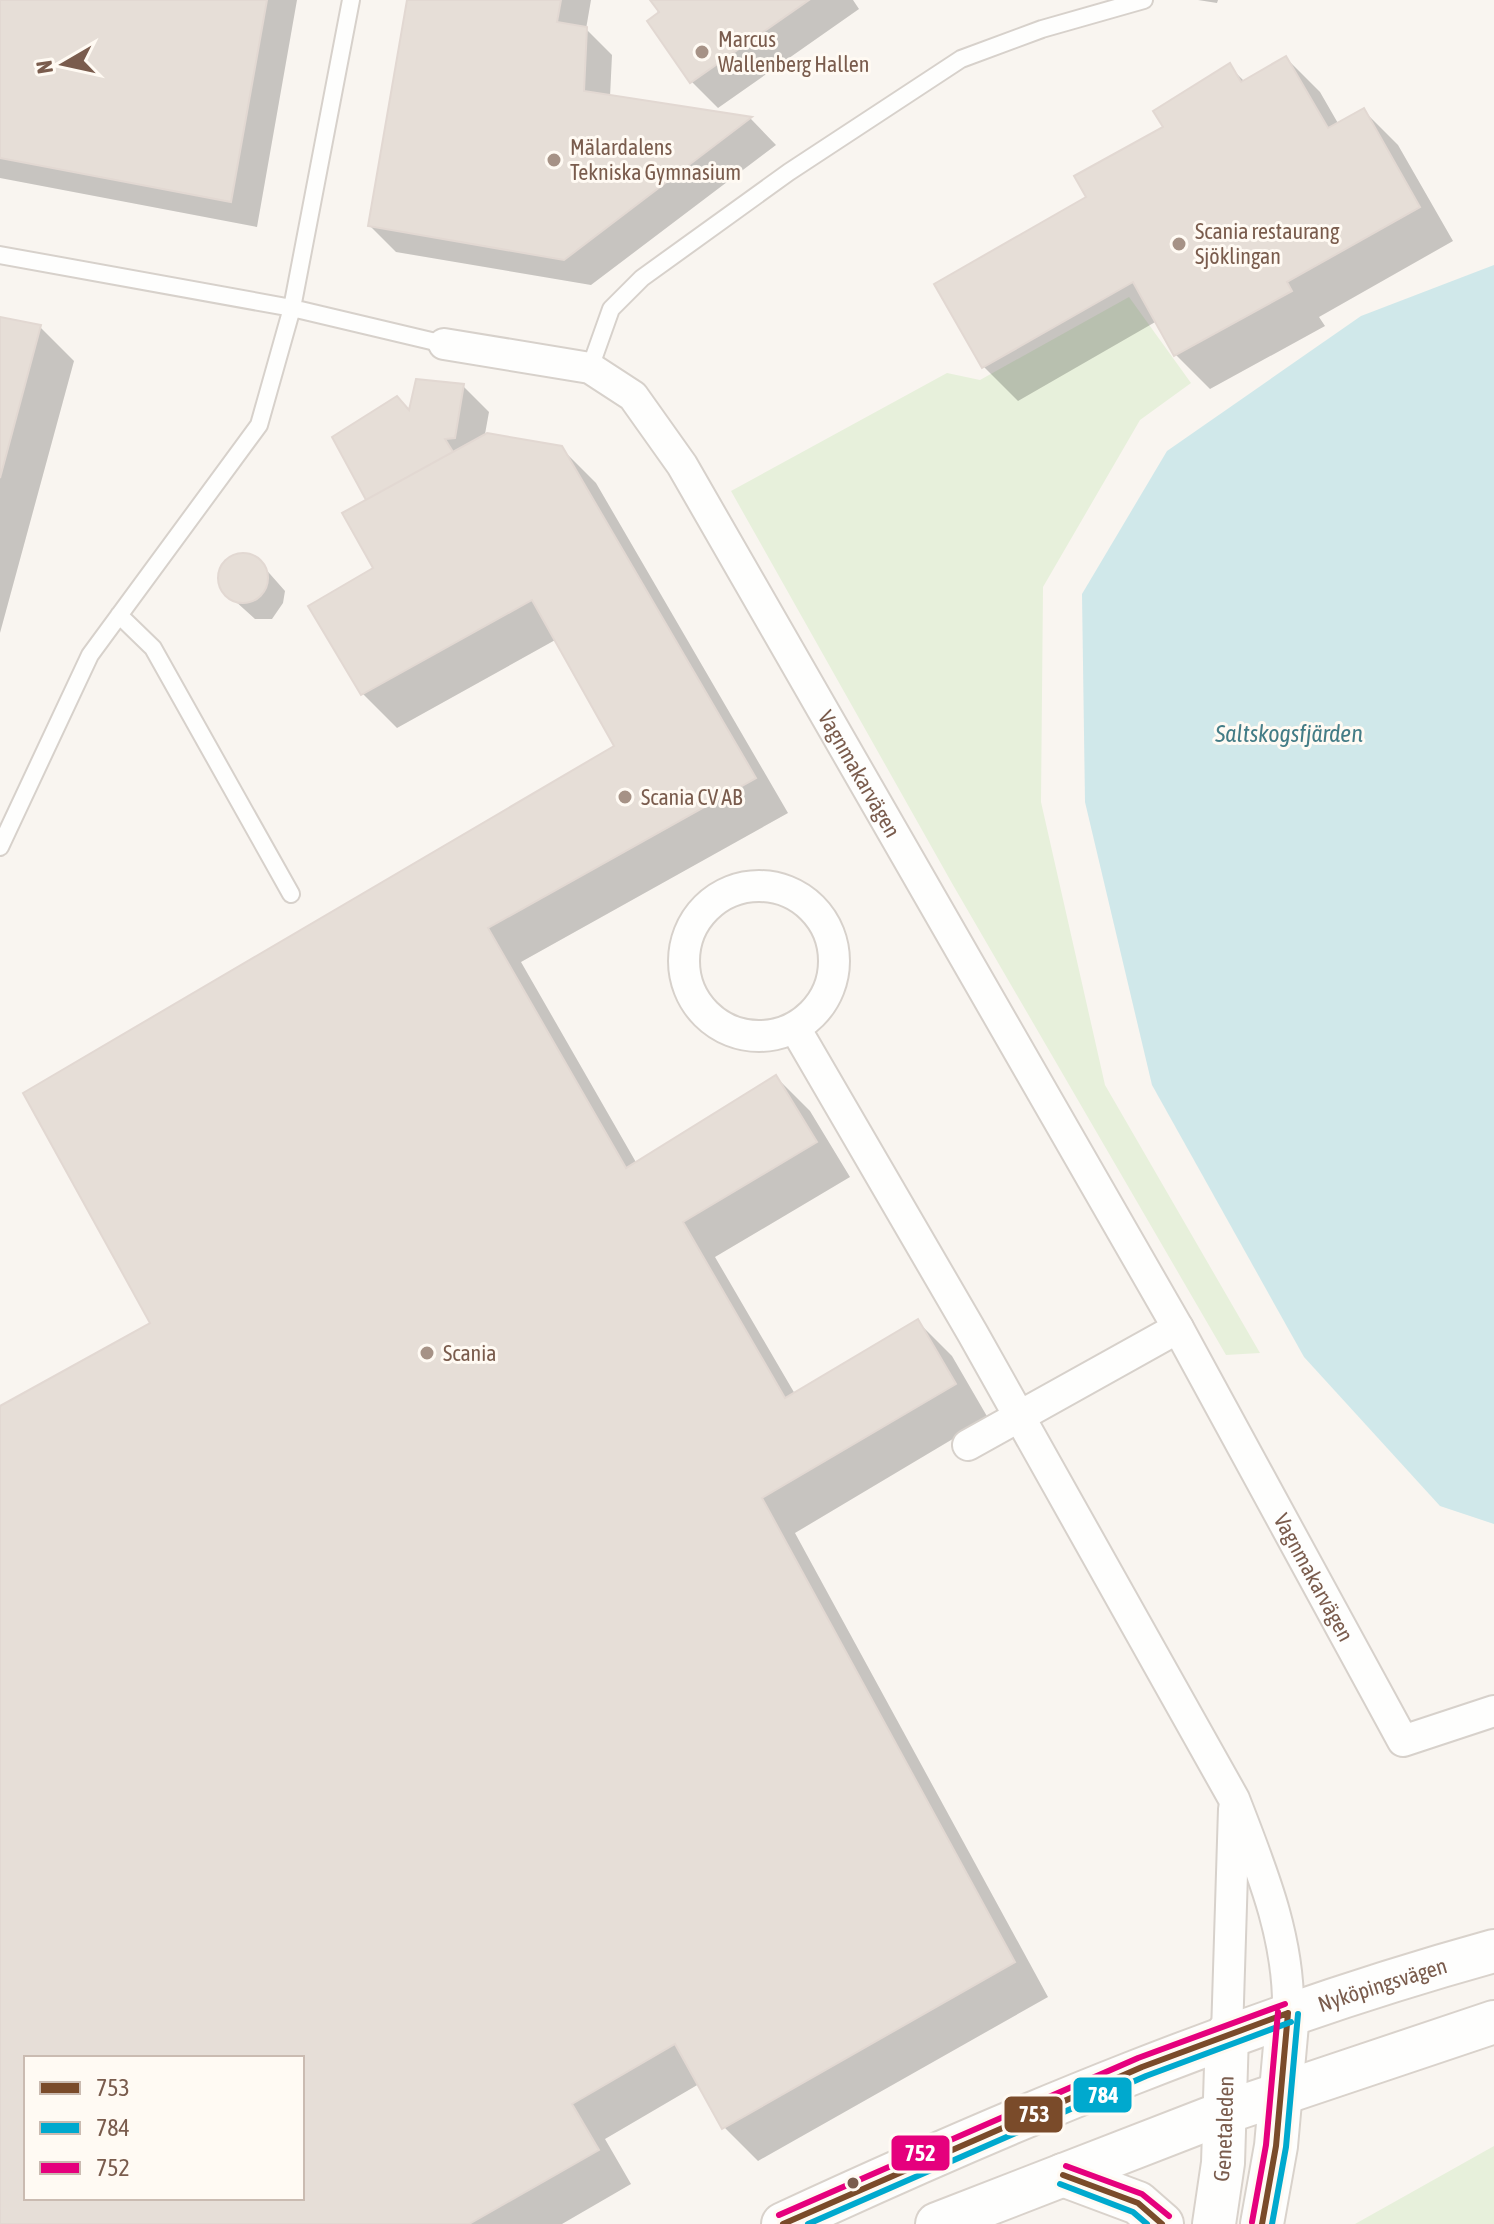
<svg xmlns="http://www.w3.org/2000/svg" width="1494" height="2224" font-family="'Asap Condensed',sans-serif">
<rect width="100%" height="100%" fill="#f9f5f0"/>
<path fill="#e7f0db" d="M1129,297L1191,383L1140,420L1043,587L1041,802L1105,1085L1260,1353L1226,1355L953,885L731,491L947,373L980,380Z
M1494,2146V2224H1355Z"/>
<path fill="#d0e8ea" d="M1494,265V1524L1440,1506L1304,1357L1152,1085L1085,802L1082,594L1167,451L1361,316Z"/>
<path fill="#0003" fill-rule="evenodd" d="M0,0H297L257,227L0,178Z
M410,0H591L586,29L612,55L610,97L751,119L776,145L591,285L396,252L370,226Z
M652,0H853L859,9L718,108L692,82Z
M1198,0H1218L1217,3Z
M1286,58L1320,92L1339,125L1364,111L1398,145L1453,241L1319,317L1325,326L1210,389L1176,355L1157,321L1018,401L984,367L1089,198L1229,66L1245,82Z
M0,319L40,327L74,361L0,633Z
M463,386L489,412L485,434L561,448L596,483L788,813L521,962L637,1164L776,1077L810,1111L850,1177L715,1257L795,1394L918,1322L952,1356L988,1418L795,1533L1048,1997L758,2161L724,2127L699,2084L605,2139L631,2184L562,2224H0V1409L153,1323L616,747L557,639L397,728L363,694L376,569L369,500L411,412ZM26,2058H302V2198H26Z
M243,554L255,557L285,591L283,603L272,619H255L223,590L220,576L223,565Z"/>
<path fill="#e6ded7" stroke="#e2d8d2" stroke-width="2" fill-rule="evenodd" d="M0,0H267L231,202L0,158Z
M407,0H561L557,22L587,27L584,91L752,117L564,260L368,226Z
M650,0H809L690,83L647,21L659,12Z
M1286,56L1328,128L1364,108L1420,207L1287,282L1292,291L1174,356L1133,282L982,368L934,284L1086,197L1074,176L1163,127L1153,111L1230,63L1241,82Z
M0,317L41,325L0,478Z
M416,379L464,384L455,438L445,439L453,452L366,500L332,437L397,396L409,410Z
M487,433L562,446L756,778L488,928L626,1168L776,1075L817,1142L683,1222L785,1398L918,1319L956,1384L762,1498L1015,1962L722,2129L675,2044L572,2104L599,2150L469,2224H0V1406L150,1323L23,1093L614,746L532,600L361,695L308,606L373,568L342,513ZM26,2058H302V2198H26Z
M218 578a25 25 0 1 1 50 0a25 25 0 1 1-50 0Z"/>
<g fill="none" stroke-linecap="round" stroke-linejoin="round">
<g stroke="#d7d1cb" stroke-width="20">
<path id="lane" d="M0,255L292,308L444,344
M590,368L611,309L642,278L789,172L961,59L1042,29L1144,0
M119,615L153,648L291,894
M0,847L90,655L259,425L292,308L351,0"/>
</g>
<g stroke="#d7d1cb" stroke-width="34">
<g id="street">
<path id="s1" d="M444,344L590,368L633,396L682,465L1178,1328L968,1445"/>
<circle cx="759" cy="961" r="75"/>
<path d="M795,1028L973,1334L1234,1799C1261,1869 1290,1938 1288,2013"/>
<path id="s2" d="M1178,1328L1403,1741L1494,1711"/>
<path d="M1227,2034L1234,1809"/>
</g>
</g>
<g stroke="#d9d2cb" stroke-width="46">
<g id="secondary">
<path d="M1063,2175L1138,2203L1162,2224"/>
<path id="s3" d="M783,2224C1014,2117 1248,2019 1494,1951"/>
<path d="M937,2224L1226,2112L1494,2022"/>
<path id="s4" d="M1214,2224L1223,2163L1227,2034"/>
<path d="M1262,2224L1276,2146L1288,2013"/>
</g>
</g>
<use href="#lane" stroke="#fefefd" stroke-width="16"/>
<use href="#street" stroke="#fefefd" stroke-width="30"/>
<use href="#secondary" stroke="#fefefd" stroke-width="42"/>
<g stroke="#fffaf3" stroke-width="12">
<path id="bus-1" d="M1063,2175L1138,2203L1162,2224
M783,2224L1142,2067L1288,2013
M1262,2224L1276,2146L1288,2013"/>
</g>
<g stroke="#fffaf3" stroke-width="12">
<path id="bus-2" d="M1060,2184L1133,2212L1147,2224
M808,2224L1146,2076L1291,2022
M1272,2224L1286,2147L1298,2014"/>
</g>
<g stroke="#fffaf3" stroke-width="12">
<path id="bus-3" d="M1066,2166L1142,2194L1169,2216
M779,2215L1138,2058L1285,2004
M1252,2222L1266,2145L1278,2012"/>
</g>
<use href="#bus-1" stroke="#7a4b2a" stroke-width="6"/>
<use href="#bus-2" stroke="#00a9ce" stroke-width="6"/>
<use href="#bus-3" stroke="#e5007d" stroke-width="6"/>
</g>
<g fill="#a69286" stroke="#fffaf3" stroke-width="3">
<circle cx="702" cy="52" r="8"/>
<circle cx="554" cy="160" r="8"/>
<circle cx="1179" cy="244" r="8"/>
<circle cx="625" cy="797" r="8"/>
<circle cx="427" cy="1353" r="8"/>
</g>
<circle fill="#7a5c4d" stroke="#fffaf3" stroke-width="3" cx="853" cy="2183" r="7"/>
<g text-anchor="middle" stroke-width="6" stroke-linejoin="round" paint-order="stroke">
<g font-size="22" fill="#7a5c4d" stroke="#fffaf3" text-anchor="start">
<text x="718" y="47">Marcus<tspan x="718" dy="25">Wallenberg Hallen</tspan></text>
<text x="570" y="155">Mälardalens<tspan x="570" dy="25">Tekniska Gymnasium</tspan></text>
<text x="1195" y="239">Scania restaurang<tspan x="1195" dy="25">Sjöklingan</tspan></text>
<text x="641" y="805">Scania CV AB</text>
<text x="443" y="1361">Scania</text>
</g>
<g font-size="22" fill="#7a5c4d" stroke="#fffaf3">
<text dy="8" stroke="none"><textPath href="#s1" startOffset="640">Vagnmakarvägen</textPath></text>
<text dy="8" stroke="none"><textPath href="#s2" startOffset="284">Vagnmakarvägen</textPath></text>
<text dy="8" stroke="none"><textPath href="#s3" startOffset="646">Nyköpingsvägen</textPath></text>
<text dy="8" stroke="none"><textPath href="#s4" startOffset="96">Genetaleden</textPath></text>
</g>
<g font-size="24" font-style="italic" fill="#437c86" stroke="#fffaf3">
<text x="1289" y="742">Saltskogsfjärden</text>
</g>
</g>
<g stroke="#fffaf3" stroke-width="3">
<rect x="1072" y="2076" width="61" height="38" rx="8" fill="#00a9ce"/>
<rect x="1003" y="2095" width="61" height="39" rx="8" fill="#7a4b2a"/>
<rect x="890" y="2134" width="61" height="38" rx="8" fill="#e5007d"/>
</g>
<g font-size="22" text-anchor="middle" font-weight="bold" fill="#fff">
<text x="1103" y="2103">784</text>
<text x="1034" y="2122">753</text>
<text x="920" y="2161">752</text>
</g>
<rect x="24" y="2056" width="280" height="144" fill="#fffaf3" stroke="#cabbb1" stroke-width="2"/>
<rect x="40" y="2082" width="40" height="12" fill="#7a4b2a" stroke="#cabbb1" stroke-width="2"/>
<text x="96" y="2096" font-size="24" fill="#7a5c4d">753</text>
<rect x="40" y="2122" width="40" height="12" fill="#00a9ce" stroke="#cabbb1" stroke-width="2"/>
<text x="96" y="2136" font-size="24" fill="#7a5c4d">784</text>
<rect x="40" y="2162" width="40" height="12" fill="#e5007d" stroke="#cabbb1" stroke-width="2"/>
<text x="96" y="2176" font-size="24" fill="#7a5c4d">752</text>
<g transform="translate(64 64) rotate(261)" stroke="#fffaf3" stroke-width="6" paint-order="stroke">
<path d="M0-6L14 30L0 20L-14 30Z" fill="#7a5c4d"/>
<text y="-12" font-size="22" font-weight="bold" text-anchor="middle" fill="#7a5c4d">N</text>
</g>
</svg>
